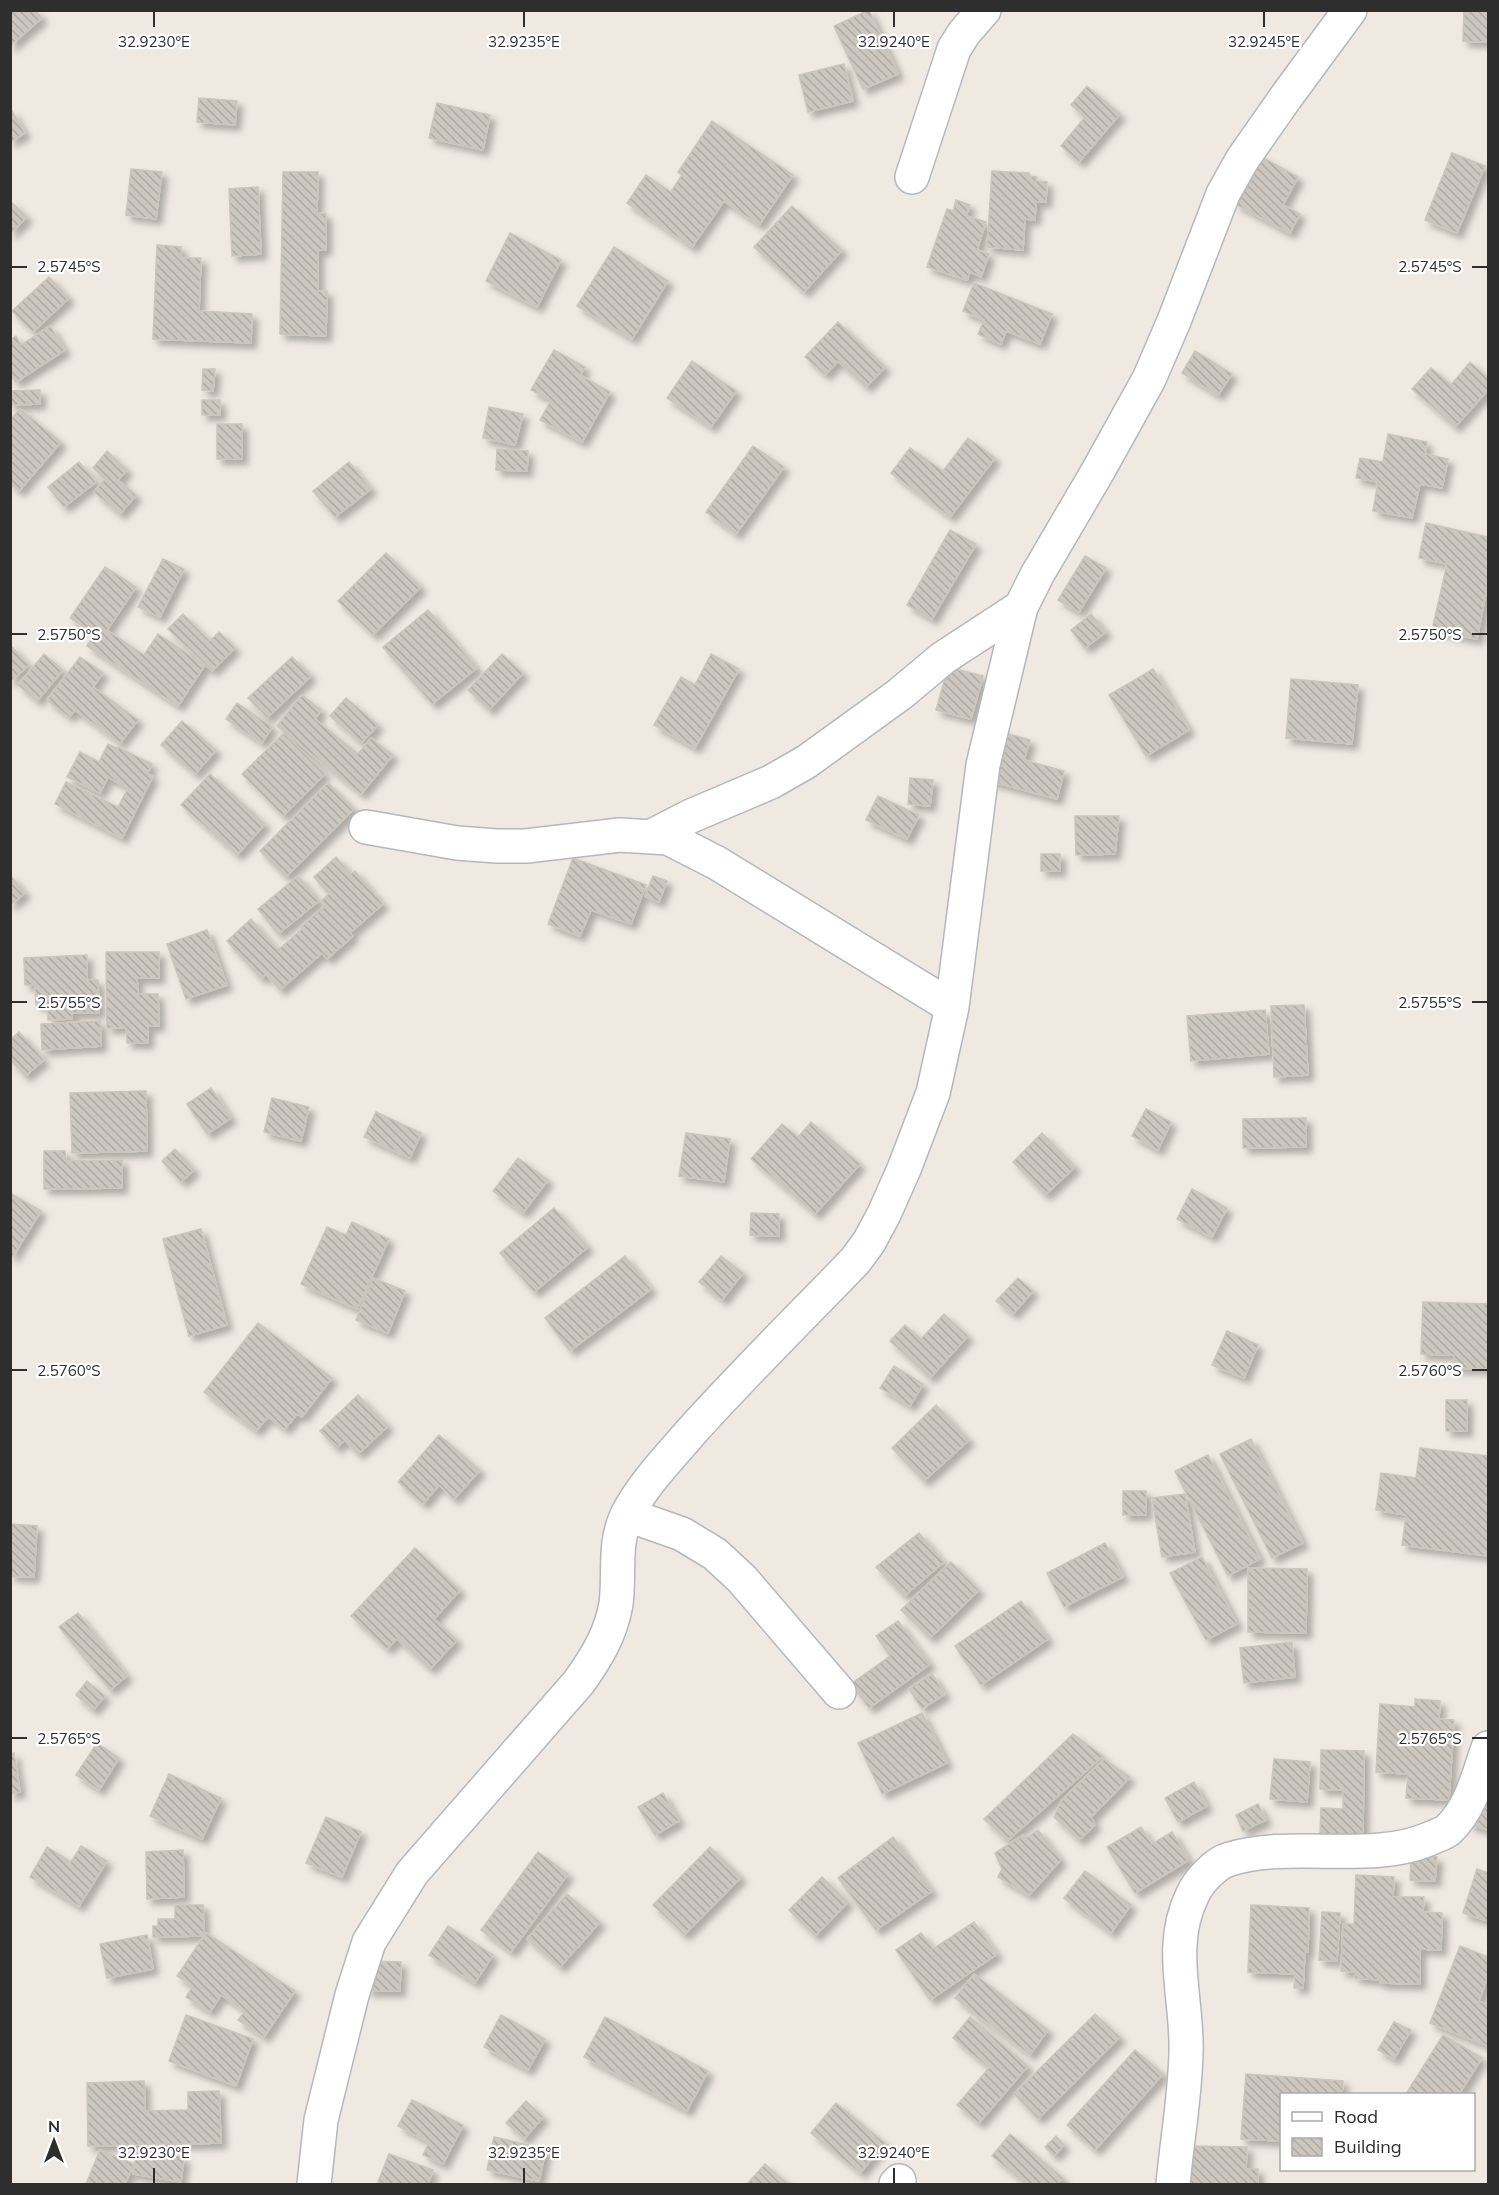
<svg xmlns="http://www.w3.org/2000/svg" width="1499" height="2195" font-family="Mulish,sans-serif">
<defs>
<pattern id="building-back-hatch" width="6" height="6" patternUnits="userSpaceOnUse" patternTransform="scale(1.5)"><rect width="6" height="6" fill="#cbc7bf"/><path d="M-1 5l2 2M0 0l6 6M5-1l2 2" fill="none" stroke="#afaba4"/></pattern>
<filter id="shadow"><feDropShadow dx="5.5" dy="5.5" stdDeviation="3" flood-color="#0004"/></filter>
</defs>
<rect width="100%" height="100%" fill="#efe9e1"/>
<path fill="url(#building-back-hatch)" stroke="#cbc5ba" stroke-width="1.5" filter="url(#shadow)" d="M10,10H35L42,18L10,46Z
M869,10L898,74L863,89L834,26Z
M1464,10H1488V42L1463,41Z
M844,64L853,101L808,112L799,75Z
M1087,86L1120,114L1079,162L1061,146L1085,117L1071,105Z
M199,98L237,101L235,125L197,122Z
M437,103L490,115L483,150L429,138Z
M10,111H12L25,133L10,142Z
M712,121L793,175L759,225L724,201L692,247L627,203L646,175L671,192L682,175L678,172Z
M1452,153L1485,166L1457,233L1425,220Z
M1260,156L1298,177L1283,205L1300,214L1290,233L1235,204Z
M131,169L162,172L156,219L126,215Z
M992,171L1029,173V176L1037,177L1036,181L1047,182L1046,202H1036L1035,220L1025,219L1023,250L987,247Z
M283,172H318L317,213L326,214V250H318V291H327L326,336L280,334Z
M258,187L261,254L232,256L229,189Z
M956,200L970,205L966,216L986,222L977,250L989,254L981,277L970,272L967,280L927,267L947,209L953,211Z
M10,201L27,217L10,234Z
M792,206L842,250L804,292L754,247Z
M510,233L561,260L537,307L486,281Z
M157,245L181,247V258H201L199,311L252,314L251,343L153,339Z
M614,247L668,281L632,339L577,306Z
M49,277L69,298L33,332L12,311Z
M974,283L1052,314L1040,344L1006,331L1001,344L978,334L984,320L963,311Z
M838,322L885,367L866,387L838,361L825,375L805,357Z
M50,326L65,350L16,382L10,374V340L16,336L21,345Z
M554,350L585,367L580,375L610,392L582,442L540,420L551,400L531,390Z
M1195,351L1232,374L1218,395L1182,373Z
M692,361L736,391L711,427L667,398Z
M1470,362L1488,378V390L1455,427L1412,389L1431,368L1451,385Z
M203,369H215L213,391L202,390Z
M40,390V404L10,405V391Z
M202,400H220V415H202Z
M489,407L523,414L515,445L483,438Z
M20,409L61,442L19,491L10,484V420Z
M217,424H242V459H217Z
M1388,434L1427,442L1425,454L1448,459L1442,488L1420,484L1412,518L1373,511L1378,482L1356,478L1360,458L1383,462Z
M968,438L995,458L950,517L891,473L910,448L943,471Z
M753,446L784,467L736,534L706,512Z
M497,449L528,451L527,471L496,470Z
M107,451L127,470L118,480L136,495L120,514L94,492L105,479L93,468Z
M79,462L96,482L64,507L48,487Z
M349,462L371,489L335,517L313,491Z
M1426,523L1488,537V583L1477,639L1432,630L1447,564L1419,558Z
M950,530L976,544L932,619L907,605Z
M386,553L421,587L373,635L338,601Z
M1085,556L1106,568L1079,612L1058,600Z
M163,559L184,569L160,617L138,607Z
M105,567L136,587L107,630L144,655L158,634L205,665L178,706L87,646L94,634L70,618Z
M428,610L477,668L432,704L383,647Z
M183,614L210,641L219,632L235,648L212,671L168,629Z
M1091,614L1106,632L1085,648L1071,630Z
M10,645L29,665L10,682Z
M44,654L63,670L37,701L18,685Z
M502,654L523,673L489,710L468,690Z
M711,654L739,669L695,748L654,725L681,677L695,685Z
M80,657L103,673L93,687L138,720L120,743L75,710L69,717L47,700Z
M292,657L311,676L267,718L248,698Z
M948,667L983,676L971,719L936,710Z
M1153,669L1189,730L1146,756L1109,695Z
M1291,679L1358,685L1352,744L1286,738Z
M302,695L321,710L315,719L358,754L371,738L393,755L361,794L277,726Z
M346,698L378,725L361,743L330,716Z
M237,703L272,727L262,743L226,719Z
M182,721L216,750L195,774L161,745Z
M1002,732L1030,740L1024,760L1064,771L1057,799L990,781Z
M284,733L325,774L283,816L242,774Z
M108,744L118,749V747L152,764L147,774L153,776L122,838L55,804L66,782L118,807L128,788L108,777L100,793L67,777L80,752L99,762Z
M210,774L265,824L237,855L181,805Z
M910,778L933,780L930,806L908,804Z
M328,783L354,809L286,877L260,851Z
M878,796L919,815L907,839L866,820Z
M1075,816H1119L1115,854L1076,855Z
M1041,854H1060V871H1041Z
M336,857L351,874L355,871L383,904L350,933L353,936L327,959L322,953L280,990L266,974L261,979L227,941L251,919L278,950L302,929L301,927L326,905L321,901L329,894L314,877Z
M573,858L646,885L631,924L591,910L580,936L548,924Z
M10,875L25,893L10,905Z
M298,876L319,901L278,934L258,909Z
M653,876L667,881L659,902L645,896Z
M207,930L227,985L186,999L167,944Z
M106,952H159V978H137L138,994H158L159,1026H148V1043H127L126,1028H107Z
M87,955V980H98L99,1013H72V1019L48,1020V1005H36L35,985H25L24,958Z
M1304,1005L1308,1075L1274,1077L1271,1006Z
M1265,1010L1269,1054L1191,1061L1187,1016Z
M100,1021L101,1046L42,1050L41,1024Z
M19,1032L44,1060L25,1076L10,1059V1040Z
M211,1088L231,1118L207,1134L187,1104Z
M146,1091L147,1151L72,1153L70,1093Z
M272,1098L309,1107L301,1141L264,1132Z
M1146,1109L1171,1122L1158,1150L1132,1136Z
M376,1112L421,1133L410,1158L364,1137Z
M1306,1118V1147L1243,1148V1119Z
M811,1122L860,1164L815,1214L751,1159L782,1124L798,1137Z
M686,1133L730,1139L724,1182L679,1176Z
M1042,1133L1075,1167L1045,1195L1013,1162Z
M175,1149L194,1170L181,1182L162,1161Z
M44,1151H65L66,1161L122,1160V1188L44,1189Z
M518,1158L548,1180L523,1213L493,1191Z
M1192,1189L1227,1208L1212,1237L1177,1219Z
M10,1193L41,1211L13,1256L10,1255Z
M554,1208L588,1247L534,1292L500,1253Z
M751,1213L779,1214V1236L750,1235Z
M352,1222L389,1239L357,1309L301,1284L327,1227L346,1235Z
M201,1229L227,1325L189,1336L163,1239Z
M625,1256L651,1289L570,1351L545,1318Z
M721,1256L743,1273L722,1300L699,1282Z
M373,1278L405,1291L388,1333L356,1320Z
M1018,1278L1033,1291L1013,1314L996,1301Z
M1423,1302L1488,1304V1369L1454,1368V1355L1421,1354Z
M944,1314L968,1336L930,1378L890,1341L905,1325L921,1339Z
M258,1323L332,1378L302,1417L297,1414L285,1429L268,1417L256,1431L204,1392Z
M1227,1331L1258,1345L1244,1378L1212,1365Z
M894,1366L923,1384L910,1406L880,1388Z
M358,1395L388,1426L358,1454L345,1440L336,1448L320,1431Z
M1446,1400H1467V1431H1446Z
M936,1405L969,1440L924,1481L892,1448Z
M439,1435L480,1470L454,1499L439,1485L423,1504L398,1482Z
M1251,1439L1303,1543L1272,1558L1220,1454Z
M1420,1448L1488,1456V1556L1402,1545L1406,1515L1376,1510L1381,1473L1416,1478Z
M1208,1455L1260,1559L1228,1576L1175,1471Z
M1123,1491H1146V1515H1123Z
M1185,1494L1195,1552L1162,1557L1152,1498Z
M10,1524L37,1526L34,1577L10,1576Z
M919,1533L944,1562L904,1596L876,1567Z
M1105,1543L1123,1577L1064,1607L1047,1573Z
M415,1548L460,1590L434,1619L457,1640L430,1669L397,1639L387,1649L351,1616Z
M1202,1557L1237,1624L1206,1640L1170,1573Z
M951,1562L979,1590L930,1638L901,1610Z
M1248,1568L1307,1569L1306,1633L1248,1632Z
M1021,1601L1048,1639L981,1685L955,1646Z
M78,1613L127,1676L110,1690L59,1627Z
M898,1621L930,1664L869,1708L851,1684L890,1656L876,1636Z
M1292,1642L1295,1677L1244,1683L1240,1648Z
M932,1674L945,1694L922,1709L909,1689Z
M87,1681L105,1696L93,1710L76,1695Z
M1415,1699L1440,1701L1439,1719L1454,1720L1449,1800L1406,1798L1408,1774L1376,1772L1380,1704L1415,1707Z
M922,1713L947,1763L882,1794L858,1743Z
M1073,1734L1103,1756L1007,1841L984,1819Z
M97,1743L119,1758L99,1790L76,1775Z
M1321,1750L1364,1751L1363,1835L1320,1834L1321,1808L1343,1809V1790L1320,1789Z
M14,1753L20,1792L10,1794V1754Z
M1104,1759L1130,1777L1091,1817L1095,1825L1079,1840L1054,1817L1062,1800Z
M1274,1759L1310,1762L1307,1802L1270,1799Z
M1488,1767V1830L1468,1824Z
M169,1774L221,1798L202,1839L150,1816Z
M1194,1782L1207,1806L1178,1822L1165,1798Z
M663,1793L679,1821L655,1835L638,1807Z
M1258,1804L1266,1820L1243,1831L1236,1815Z
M326,1817L361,1832L342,1877L306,1863Z
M1141,1827L1152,1844L1172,1832L1189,1860L1135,1893L1107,1847Z
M1038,1830L1061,1860L1029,1895L998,1877L1002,1869L995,1853L1023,1835L1026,1838Z
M893,1837L932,1891L876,1930L838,1878Z
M81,1846L107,1861L79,1906L30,1877L47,1847L71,1862Z
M710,1847L741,1877L684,1935L653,1905Z
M183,1850L184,1897L147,1899L146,1852Z
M538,1852L568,1874L511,1952L481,1930Z
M1411,1855L1437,1857L1435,1881L1410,1880Z
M1477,1869L1488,1873V1921L1463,1913Z
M1085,1871L1131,1905L1111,1933L1064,1898Z
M1356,1875L1394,1877L1393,1897H1424L1423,1912L1442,1913L1441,1950L1420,1949V1984L1380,1983V1980L1355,1978V1972L1341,1971L1343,1924H1354Z
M822,1877L848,1902L815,1936L789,1910Z
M567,1894L600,1922L560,1967L527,1939Z
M175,1905H203L204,1936L153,1937V1926H158V1919H175Z
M1251,1905L1309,1908L1308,1952H1305L1303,1988H1294L1295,1974L1248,1972Z
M1322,1912L1340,1913L1337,1961L1319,1960Z
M974,1922L997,1954L930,2000L896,1950L921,1933L933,1949Z
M448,1926L493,1955L475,1983L429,1955Z
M206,1933L295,1991L264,2037L238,2020L245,2011L221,1995L210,2012L186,1997L193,1986L177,1976Z
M147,1935L153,1969L107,1978L100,1944Z
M1460,1946L1488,1957V1976L1479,2001L1488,2005V2046L1430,2023Z
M369,1961L401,1962L400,1991H367Z
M974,1974L1048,2030L1030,2055L955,1998Z
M1095,2014L1120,2037L1038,2119L1014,2094Z
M186,2015L253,2039L236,2086L169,2061Z
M501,2015L545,2039L528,2070L484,2047Z
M605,2017L708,2071L687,2111L584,2057Z
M970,2017L1028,2066L979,2123L957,2105L989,2068L953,2038Z
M1394,2022L1411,2030L1394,2059L1378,2050Z
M1443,2035L1482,2058L1459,2094H1406Z
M1135,2050L1163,2074L1095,2150L1067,2125Z
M1246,2074L1343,2081L1342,2094H1282V2141L1241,2139Z
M144,2081L145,2111L188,2110V2092L219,2091L221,2143L88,2146L87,2083Z
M412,2100L463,2125L443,2164L423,2155L429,2142L398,2126Z
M526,2101L543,2117L524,2139L506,2123Z
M836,2103L885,2143L860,2173L811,2133Z
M1010,2134L1063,2178L1057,2184H1026L992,2156Z
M1056,2136L1064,2145L1054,2156L1045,2147Z
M494,2137L546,2149L539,2181L487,2170Z
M1189,2146L1247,2147L1246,2169H1258V2184H1188Z
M137,2149L184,2157L181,2182L133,2174Z
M100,2150L134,2164L125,2184H86Z
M389,2154L433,2170L428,2184H385L378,2182Z
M765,2164L788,2184H747Z"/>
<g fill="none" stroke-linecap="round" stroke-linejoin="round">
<g stroke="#b4b7c1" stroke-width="36">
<path id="minor" d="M912,177L954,49L964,33L984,10
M366,827L457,843L497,846H526L620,835L668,838L717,863L952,1007
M654,835L691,816L771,782L806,762L900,694L943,658L1021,607
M628,1515L682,1534L715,1554L742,1579L839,1692
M314,2184L321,2120L352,1995L369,1942L412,1873L579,1682C596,1658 611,1634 616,1604C620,1573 613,1545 627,1515C643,1484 669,1458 691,1432C744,1373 800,1318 855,1261L869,1242L884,1214L904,1169L933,1093L952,1007L983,765L1021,607L1037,575L1098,471L1149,379L1174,321L1223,194L1242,160L1286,97L1350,10
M896,2184L899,2181
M1173,2184C1177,2141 1185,2096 1186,2053C1188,2000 1167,1947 1192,1896C1198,1882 1215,1863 1230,1859C1292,1840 1371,1864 1429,1839C1435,1836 1444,1834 1449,1829C1471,1808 1478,1776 1488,1748"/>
</g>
<use href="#minor" stroke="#fff" stroke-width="33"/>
</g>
<path fill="none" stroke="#2e2e2e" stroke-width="2" d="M154,12V27M524,12V27M894,12V27M1264,12V27M12,267H27M1472,267H1487M12,634H27M1472,634H1487M12,1002H27M1472,1002H1487M12,1370H27M1472,1370H1487M12,1738H27M1472,1738H1487M154,2168V2183M524,2168V2183M894,2168V2183"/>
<g font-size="15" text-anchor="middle" fill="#2e2e2e" stroke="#fff" stroke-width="4.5" stroke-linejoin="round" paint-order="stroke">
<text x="154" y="47">32.9230°E</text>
<text x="524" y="47">32.9235°E</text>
<text x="894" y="47">32.9240°E</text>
<text x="1264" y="47">32.9245°E</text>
<text x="69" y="272">2.5745°S</text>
<text x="1430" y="272">2.5745°S</text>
<text x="69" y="640">2.5750°S</text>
<text x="1430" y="640">2.5750°S</text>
<text x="69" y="1008">2.5755°S</text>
<text x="1430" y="1008">2.5755°S</text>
<text x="69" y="1376">2.5760°S</text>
<text x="1430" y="1376">2.5760°S</text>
<text x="69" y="1744">2.5765°S</text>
<text x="1430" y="1744">2.5765°S</text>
<text x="154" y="2158">32.9230°E</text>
<text x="524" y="2158">32.9235°E</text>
<text x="894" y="2158">32.9240°E</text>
</g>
<rect width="1499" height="2195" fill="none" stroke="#2e2e2e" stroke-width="24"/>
<rect x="1280" y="2093" width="195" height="78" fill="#ffffff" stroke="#ababab" stroke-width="1.5"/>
<rect x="1292" y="2112" width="30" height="9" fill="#ffffff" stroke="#ababab" stroke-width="1.5"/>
<text x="1334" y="2123" font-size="18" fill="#2e2e2e">Road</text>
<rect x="1292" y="2138" width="30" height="18" fill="url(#building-back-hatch)" stroke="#ababab" stroke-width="1.5"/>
<text x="1334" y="2153" font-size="18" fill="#2e2e2e">Building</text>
<g transform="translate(54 2141)" stroke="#ffffff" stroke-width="4.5" paint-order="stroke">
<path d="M0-4.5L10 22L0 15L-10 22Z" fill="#2e2e2e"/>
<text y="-9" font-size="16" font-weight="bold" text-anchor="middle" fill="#2e2e2e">N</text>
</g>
</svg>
